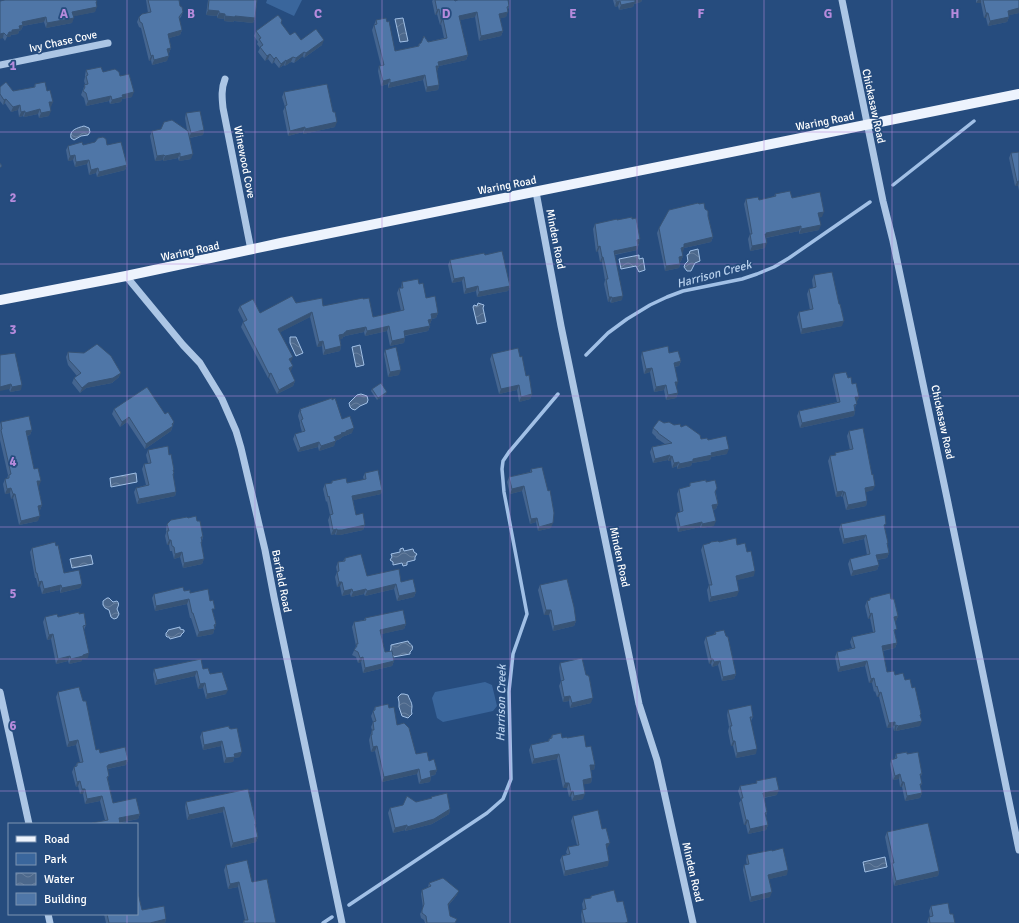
<svg xmlns="http://www.w3.org/2000/svg" width="1019" height="923" font-family="Signika,sans-serif">
<defs>
<pattern id="water-waves" width="16" height="10" patternUnits="userSpaceOnUse"><rect width="16" height="10" fill="#4c688c"/><path d="M0 5q4-4 8 0t8 0" fill="none" stroke="#677f9d"/></pattern>
</defs>
<rect width="100%" height="100%" fill="#264c7e"/>
<path fill="#3a669c" d="M267,0H302L294,16L266,3Z
M485,682L492,685L497,706L493,711L443,722L437,718L432,698L435,692Z"/>
<path fill="url(#water-waves)" stroke="#a1c0e6" d="M403,18L408,41L400,42L395,19Z
M84,126L89,128L90,132L88,135L81,136L74,140L71,138C69,130 77,128 84,126Z
M698,249L700,261L695,263L691,271H687L684,267L685,264L688,261L687,255L689,254L690,251Z
M639,255V259L643,258L645,270L639,272L636,266L621,269L619,259Z
M478,303L484,305L483,308L486,322L477,324L473,307L474,305L477,306Z
M290,337H296L303,353L296,356L290,343Z
M360,345L364,365L356,367L352,347Z
M361,394L367,396L368,400L367,403L360,406L355,410L352,409L350,407L349,403L357,395Z
M136,473L137,482L111,487L110,478Z
M403,548L404,551L413,549L414,552L417,554L415,557V560L407,562V565L403,566L402,563L393,565V562L390,560L392,557L391,554L400,552V549Z
M91,555L93,564L72,568L70,559Z
M107,598H109L113,602L117,601C120,604 118,606 117,609L119,614L117,618L114,619L111,617L109,610L105,608L103,605V601Z
M180,627V629L184,630V632L181,635V636L170,639L169,637H167L166,636V633L168,631V630Z
M408,641L409,643C413,645 414,649 410,652V654L393,657V655L390,652L391,648V645Z
M401,694H404L408,695C409,699 412,702 412,706C412,709 411,711 412,714L408,718L402,716L399,707V702L398,697Z
M885,857L887,867L865,872L863,862Z"/>
<g fill="none" stroke-linecap="round" stroke-linejoin="round">
<path stroke="#a1c0e6" stroke-width="3.5" d="M893,185L974,121
M586,355L608,333L627,319L650,305L667,297L683,291L742,279L757,274L774,267L789,258L870,202
M349,905L487,813L503,799L511,779L509,691L513,654L527,614L504,492L502,469L503,461L509,452L558,394
M323,923L332,917"/>
<path stroke="#acc6e5" stroke-width="7" d="M842,0L883,201L893,241L947,498L1019,850
M0,65L108,43
M225,79C221,89 222,98 223,108L251,250
M536,192L561,326L639,704L657,760L693,923
M126,276L183,345L200,363L222,399L236,431L241,448L265,550L274,597L342,923
M0,692L29,824
M48,914L50,923"/>
<path stroke="#edf3fd" stroke-width="10" d="M0,300L126,276L281,243L1019,94"/>
</g>
<path fill="#446590" d="M146,0H179L180,6L183,12L181,17L179,19L182,30L180,35L169,38L171,48L169,53H168L167,61L152,65L151,60L149,61L141,28L139,27L137,22L139,17L148,13Z
M208,0H257L255,18L253,23L234,21L233,22L224,21V19L217,18V16L206,15Z
M433,0H454L455,1L509,6L506,17L500,18L503,31L501,36L479,41L475,17L460,20L468,55L466,60L439,66L437,71H436L439,85L438,90L426,92L423,80L388,88V84L381,86L378,71L379,66H381L372,30L376,20L395,51L418,46L419,44L444,38L441,24L440,25L437,14L435,15L432,1Z
M613,0H642L641,2L634,4L633,7L619,10L618,6L615,7Z
M976,0H1019V13L1009,15V17L1007,22L988,26L986,18H984L981,3H976Z
M0,1L96,4L95,12L73,16L72,23L46,28L44,22L23,26L21,30L19,31L18,34L11,35L10,37H7L5,41L3,38Z
M281,23L290,35L301,40L322,45L304,58L303,56L294,63L291,62L285,66L284,65L279,68L274,62L272,64L268,59L265,61L258,52L260,48L257,44L258,42L254,36L256,31Z
M86,70L103,72L120,76L132,97L122,99L121,102L110,104L109,101L86,106L84,98L81,95L85,84L84,81L85,77V75Z
M35,84L47,91L53,102L50,107L49,116L39,118L38,114L24,117L23,116L19,117L18,110L11,112L5,103L3,105L0,101V87L13,91L34,87Z
M284,92L335,127L303,134V132L288,136L283,111L285,107L282,97Z
M186,113L204,130L203,135L190,138L191,159L179,161L178,158L163,161V160L155,161L150,136L152,131L187,130L185,118Z
M107,145L127,165L125,170L97,177L96,173L89,175L87,164L75,167L73,160L68,161L66,150L68,146Z
M1019,152V191L1018,186H1015L1009,158L1011,153Z
M775,194L792,198L822,217H819V230L799,234V231L766,238L765,248L750,251L748,239L750,234L744,204L746,199L759,200L774,197Z
M699,204L705,209L708,216L713,237L711,242L684,248L682,252L683,256L681,261L680,262V264L679,268L665,271L657,233L659,228Z
M617,220L639,244L637,250L615,255L622,300L611,303L610,301L608,302L604,284L605,280L602,262H600L598,251L596,252L593,229L595,224Z
M485,255L510,286L508,291L477,297L476,291L464,294L462,281L452,283L448,265L450,260Z
M814,275L842,326L801,334L797,317L799,312L810,310L807,294L809,289L813,288L812,280Z
M402,282L419,284L426,298L438,313L436,318L432,319L430,324H429L430,326L428,331L405,336V338L404,343L390,346L387,331L365,336L364,332L345,336L344,337H343L342,339H340L341,346L340,351L323,355L322,346L317,347L310,317L280,332L291,362V371L290,372L295,381L293,386L277,394L269,378H268L241,327L243,322H244L238,310L240,306L260,313L296,303L323,306L363,299L373,317L401,311L397,293L399,288H401Z
M385,350L399,375L388,377L384,354Z
M68,352L119,377L112,383L86,388L80,393L72,383L74,378L77,376L68,365L66,357Z
M642,352L669,353L681,361L679,366L675,367L676,387L678,393L676,398L666,400L664,390L654,392L650,372L644,374L641,357Z
M492,354L520,357L532,394L530,399L519,402L517,390L499,394L490,359Z
M0,355L21,390L10,392Z
M834,374L848,378L859,397L857,401L856,402L855,409V411L854,416L800,428L797,416L799,411L837,402L832,379Z
M372,389L386,394L377,400L371,391Z
M114,409L165,414L174,422L171,431L145,449L127,422L120,427L112,414Z
M300,409L342,419L352,433L345,436H344L341,438L340,439L335,441L334,446L319,451L318,447L298,452L293,439L295,434L302,432L300,425V423L298,416Z
M1,422L32,430L30,435L27,436L34,469L39,486H38L42,505L40,510H39L38,521L19,525L13,498L11,499L10,493L5,494L3,484L5,479H7L8,475L0,440V424Z
M664,423L681,427L701,439L708,440L727,454L711,457L710,460L692,463L691,466L677,469V466L672,468L671,461H668V460L653,463L650,452L652,447L665,444L656,438V437L652,433L653,428Z
M849,431L873,490L865,492L867,501L866,506L846,510L843,497H842L841,496L836,497L828,461L830,456L835,455V453L850,450L847,436Z
M148,450L174,472L173,476L176,492L175,496L137,504L134,492L136,488L146,485L142,469L144,464L148,463L146,455Z
M531,469L551,528L538,531L536,522L530,524L522,491L510,494L507,482L509,477L530,472Z
M365,473L382,490L381,494L353,500L356,515L365,525L363,530L340,535H336L335,534L331,535L328,520L330,515L327,501L326,502L323,489L325,484L331,483L332,481L347,483L364,480L363,477Z
M706,482L716,493L718,504L716,509L713,510L714,526L701,528L700,527L678,532L675,518L677,513L680,512L677,494L679,489L689,487L690,483Z
M188,518L197,521L203,537L201,544L204,558L202,564L183,568L180,557L174,559L172,551H170L169,545H167L165,536L166,533V529L167,524Z
M841,524L885,529L889,553L887,558L877,560L879,565L877,570L851,576L848,564L850,559L867,555L864,539L843,544L839,529Z
M719,542L737,545L747,552L754,576L736,580L737,596L709,602L707,590L709,585L701,550L703,545Z
M32,548L64,573L82,584L80,588L60,593V590L42,594L40,586L38,587L36,578H35L30,552Z
M345,558L367,576L401,582L416,592L414,597L397,601L394,589L365,596L364,594L351,597L350,594L342,596L340,586L337,587L335,577L337,572L336,567L338,562L343,561Z
M540,585L576,621L574,626L553,631L549,615H544L538,590Z
M184,591L190,593L213,613L216,624L213,634L197,637L191,618H190L187,604L155,611L152,598L154,594Z
M870,598L891,599L898,616L896,621H895V634L897,643L895,648L883,651L887,672L895,675L905,680L912,688L920,716V726L896,731V730L894,731L893,727L887,728L879,697H877L875,691L874,692L872,683H869L865,666L838,672L835,657L837,652L852,648L850,642L852,637L873,632L870,618L868,619L865,606L867,601L869,600Z
M79,614L86,625L84,630L88,658L82,659V661L69,664L68,661L56,664L51,639L47,640L43,622L45,617H58Z
M365,618L406,624L404,629L381,634L385,652L394,661L392,666L363,673L361,662L358,663L356,657L352,655L356,646L352,627L354,622L364,620Z
M715,632L736,674L734,679L722,681L718,665L712,667L711,664H709L704,642L706,637L714,635Z
M560,663L591,703L570,708L569,701L563,702L559,686L561,681L559,668Z
M154,669H203L210,674L226,694L206,699L203,688L198,689L195,676L155,685L153,674Z
M58,692L83,701L96,750L100,753L128,760L126,765L108,769V780L113,803L140,814L138,819L120,823V824H92L105,820L100,801L85,804L83,794H80L78,786L76,787L72,772L74,767H75L77,763L80,762L76,745L67,747L56,697Z
M375,707L389,708L397,725L416,754L429,761L437,770L435,775L431,776L430,782L419,784L417,774L382,782L375,751L371,752L369,740L372,730L371,727L373,722L371,716Z
M728,710L753,717L751,721L756,754L736,758L733,746H731L728,731L729,727L727,715Z
M229,728L240,757L234,758L233,762L224,763L221,746L203,750L200,737L202,732Z
M552,735L562,738H567L586,747L595,765L594,770H591L592,778L591,783L583,784V799L572,801L571,796L569,797L567,788H563L557,759L532,764L529,750L531,745L548,741L549,739H550Z
M896,754H907L922,774L920,778L922,784L920,787L922,793L920,798L905,801L902,787H900L899,779L893,780L890,764L891,760L895,759Z
M756,781L777,795L764,798L767,812L766,816L768,825L766,830L748,834L746,825H744L739,803L741,800L738,791L740,786L756,783Z
M248,789L256,824V826L258,837L256,842L231,848L223,812L187,820L185,807L186,802Z
M431,797L450,809L449,814L432,824L405,831V830L393,833L388,813L390,808L431,799Z
M573,816L602,829L608,847L606,848L608,866L564,876L560,860L562,856L567,854L566,852L568,847L577,845L571,821Z
M887,832L939,871L938,876L894,886L891,868V866L885,837Z
M747,855L787,875L769,879L770,897L750,902L743,870L744,865H747L746,860Z
M226,865L252,882L276,923H243L244,920H245L238,887L228,889L224,870Z
M429,883L457,895L448,906L450,916L455,923H425L424,920L421,918L420,914L423,908L421,894L422,890L428,887Z
M591,896L617,902L627,923H582L581,915L582,910H583L582,904L584,899L590,898Z
M931,906L950,914L955,923H928L927,922L929,917H930L929,911Z
M142,910L166,919L165,923H106L104,914H137Z"/>
<path fill="#375375" d="M634,0H642L641,2L634,4L633,7L619,10L621,5Z
M978,0H981V3H976Z
M620,1L618,6L615,7L616,2Z
M97,2L95,7H97L95,12L71,17L72,12Z
M1019,8V13L1006,16L1008,11Z
M439,9L437,14L435,15L437,10Z
M208,10L219,11L217,16L206,15Z
M477,12L475,17L457,21L459,16Z
M508,12L506,17L498,19L499,14Z
M219,13L225,14L224,19L217,18Z
M986,13H988L986,18H984Z
M225,16H235L255,18L253,23L234,21L233,22L224,21Z
M46,17L44,22L23,26L21,30L19,31L18,34L11,35L10,37H7L5,41L9,32L19,26L22,22Z
M1009,17L1007,22L988,26L990,21Z
M74,18L72,23L46,28L47,23Z
M443,19L441,24L440,25L441,20Z
M182,30L180,35L166,39L168,34Z
M503,31L501,36L479,41L481,36Z
M4,33L3,38L0,39V34Z
M324,40L322,45L304,58L306,53Z
M171,48L169,53L165,54L167,49Z
M304,52L303,56L294,63L296,58Z
M270,54L268,59L265,61L267,56Z
M153,55L151,60L149,61L151,56Z
M468,55L466,60L439,66L437,71H434L438,62Z
M169,56L167,61L152,65L154,60Z
M276,57L274,62L272,64L274,59Z
M293,57L291,62L285,66L286,61Z
M286,60L284,65L279,68L281,64Z
M425,75L423,80L388,88L390,83Z
M390,79L388,84L381,86L383,81Z
M439,85L438,90L426,92L427,87Z
M134,92L132,97L122,99L121,102L110,104L112,100L122,95Z
M111,96L109,101L86,106L88,101Z
M6,99L5,103L3,105L4,100Z
M49,102H53L51,107H47Z
M20,105L18,110L11,112L13,107Z
M40,109L38,114L24,117L25,113Z
M25,111L23,116L19,117L21,112Z
M51,111L49,116L39,118L41,113Z
M337,122L335,127L303,134L305,129Z
M305,127L303,132L288,136L290,131Z
M204,130L203,135L189,138L191,133Z
M180,153L178,158L163,161L165,156Z
M193,154L191,159L179,161L180,157Z
M75,155L73,160L68,161L70,156Z
M164,155L163,160L155,161L157,156Z
M89,160L87,164L75,167L76,162Z
M127,165L125,170L97,177L99,172Z
M98,168L96,173L89,175L91,170Z
M1019,181L1018,186H1015L1017,182Z
M824,212L822,217L816,218L818,213Z
M821,225L819,230L799,234L801,229Z
M801,226L799,231L765,238V234L766,233Z
M713,237L711,242L684,248L683,252L679,253L684,244Z
M640,239L639,244L635,245L637,240Z
M767,243L765,248L750,251L752,246Z
M600,246L598,251L596,252L598,247Z
M638,246L637,250L612,255L614,251Z
M683,256L681,261L677,262L679,257Z
M602,257H603L602,262H600Z
M680,264L679,268L665,271L666,266Z
M464,277L462,281L452,283L454,279Z
M478,286L476,291L464,294L466,289Z
M510,286L508,291L477,297L479,292Z
M623,296L622,300L611,303L612,298Z
M609,297H612L610,301L608,302Z
M312,312L310,317L277,334L278,329Z
M438,313L436,318L429,319L431,314Z
M432,319L430,324H426L428,320Z
M844,321L842,326L801,334L802,329Z
M389,326L387,331L365,336L367,331Z
M430,326L428,331L402,336L404,331Z
M366,327L364,332L345,336L344,337H343L342,339L337,340L339,335L346,331Z
M405,338L404,343L390,346L392,341Z
M323,341L322,346L317,347L319,342Z
M341,346L340,351L323,355L325,350Z
M293,357L291,362L289,359Z
M681,361L679,366L672,367L674,363Z
M293,366L291,371L287,373L289,368Z
M652,368L650,372L644,374L646,369Z
M401,370L399,375L388,377L390,372Z
M121,373L119,377L112,383L86,388L80,393L82,388L88,383Z
M271,373L269,378H268L269,374Z
M295,381L293,386L277,394L279,390Z
M675,382H678L677,386L673,387Z
M11,384L10,389L0,391V387Z
M22,385L21,390L10,392L12,387Z
M519,385L517,390L499,394L501,389Z
M666,385L664,390L654,392L656,387Z
M387,392L386,394L377,400L378,398Z
M678,393L676,398L666,400L668,395Z
M532,394L530,399L519,402L521,397Z
M855,397H859L857,401L853,402Z
M855,411L854,416L800,428L802,423Z
M129,417L127,422L120,427L122,422Z
M174,422L171,431L145,449L146,444Z
M354,428L352,433L345,436H344L341,438L340,439L332,442L334,437L346,431Z
M32,430L30,435L24,436L26,431Z
M336,441L334,446L319,451L321,446Z
M319,442L318,447L298,452L300,448Z
M729,449L727,454L711,457L710,460L692,463L691,466L677,469L679,464L711,453Z
M670,455L668,460L653,463L655,459Z
M672,456L671,461H668L670,457Z
M679,462L677,466L672,468L674,463Z
M37,481H41L39,486H35Z
M524,486L522,491L510,494L512,489Z
M875,486L873,490L863,493L865,488Z
M11,488L10,493L5,494L7,489Z
M382,490L381,494L350,501L352,496Z
M843,491L841,496L836,497L837,492Z
M176,492L175,496L137,504L139,499Z
M843,492H845L843,497H842Z
M13,494H15L13,498L11,499Z
M867,501L866,506L846,510L848,505Z
M718,504L716,509L711,510L712,505Z
M42,505L40,510L36,511L38,506Z
M40,516L38,521L19,525L21,521Z
M537,518L536,522L530,524L531,519Z
M716,521L714,526L701,528L702,524Z
M702,522L700,527L678,532L680,527Z
M553,523L551,528L538,531L539,527Z
M365,525L363,530L340,535H336L337,530Z
M337,529L335,534L331,535L333,530Z
M866,535L864,539L843,544L844,539Z
M169,540H171L169,545H167Z
M182,552L180,557L174,559L175,554Z
M889,553L887,558L875,560L876,555Z
M204,559L202,564L183,568L184,563Z
M879,565L877,570L851,576L853,571Z
M755,571L754,576L734,581L736,576Z
M42,581L40,586L38,587L39,582Z
M339,582H342L340,586L337,587Z
M82,584L80,588L60,593L62,588Z
M396,584L394,589L365,596L367,591Z
M61,585L60,590L42,594L44,589Z
M352,589L350,594L342,596L344,591Z
M366,589L364,594L351,597L353,592Z
M739,591L737,596L709,602L711,597Z
M416,592L414,597L397,601L399,596Z
M189,599L187,604L155,611L156,606Z
M546,610H551L549,615H544Z
M872,613L870,618L868,619L870,614Z
M898,616L896,621L892,622L894,617Z
M576,621L574,626L553,631L554,626Z
M216,624L213,634L197,637L199,632Z
M406,624L404,629L378,635L380,630Z
M53,634L51,639L47,640L49,635Z
M897,643L895,648L880,651L882,646Z
M89,653L88,658L82,659V661L69,664L71,659Z
M70,656L68,661L56,664L58,659Z
M363,657L361,662L358,663L360,658Z
M711,659H713L711,664H709Z
M394,661L392,666L363,673L365,668Z
M720,661L718,665L712,667L714,662Z
M867,661L865,666L838,672L840,667Z
M197,671L195,676L155,685L157,680Z
M736,674L734,679L722,681L723,677Z
M874,678L872,683H869L871,679Z
M205,683L203,688L198,689L200,684Z
M228,690L226,694L206,699L207,694Z
M881,692L879,697H877L879,693Z
M570,696L569,701L563,702L564,697Z
M593,698L591,703L570,708L572,703Z
M922,721L920,726L896,731L898,726Z
M895,722L893,727L887,728L889,723Z
M897,725L896,730L894,731L895,726Z
M78,740L76,745L67,747L69,742Z
M222,741L221,746L203,750L204,745Z
M733,741H735L733,746H731Z
M377,746L375,751L371,752L373,747Z
M757,749L756,754L736,758L737,753Z
M242,752L240,757L234,758L233,762L224,763L226,758L234,754Z
M559,754L557,759L532,764L534,759Z
M128,760L126,765L107,769L108,765Z
M590,765H595L594,770H588Z
M419,769L417,774L382,782L384,777Z
M437,770L435,775L428,776L430,771Z
M900,774L899,779L893,780L895,776Z
M431,777L430,782L419,784L421,780Z
M592,778L591,783L581,785L583,780Z
M80,781L78,786L76,787L77,782Z
M902,782H904L902,787H900Z
M565,783H569L567,788H563Z
M82,789H85L83,794H80Z
M779,790L777,795L761,798L763,793Z
M573,791L571,796L569,797L571,792Z
M922,793L920,798L905,801L907,796Z
M585,794L583,799L572,801L574,796Z
M102,796L100,801L85,804L87,799Z
M224,807L223,812L187,820L189,815Z
M450,809L449,814L432,824L405,831L407,827Z
M140,814L138,819L117,823L119,818Z
M746,820H748L746,825H744Z
M407,825L405,830L393,833L395,828Z
M768,825L766,830L748,834L750,829Z
M258,837L256,842L231,848L233,843Z
M610,843L608,847L604,848L606,844Z
M609,861L608,866L564,876L565,871Z
M788,870L787,875L766,880L768,875Z
M939,871L938,876L894,886L896,881Z
M239,882L238,887L228,889L230,884Z
M459,891L457,895L446,908L448,904Z
M772,892L770,897L750,902L751,897Z
M166,919L165,923H150Z"/>
<path fill="#4f76a7" stroke="#375375" d="M5,0H96L97,2H96L97,7L72,12L74,18L47,23L46,17L22,22L23,25L19,26L20,29L12,30V32H9L7,36L4,33L0,34V1Z
M148,0H179L180,6L182,7L183,12L179,17L182,30L168,34L171,48L167,49L169,56L154,60L153,55L151,56L142,23L140,22L139,17L142,14L151,12Z
M209,0H257L255,18L235,16V17L225,16V14L219,13V11L208,10Z
M435,0H454L455,1L458,0H508L509,6L507,7L508,12L499,14L503,31L481,36L477,12L459,16L468,55L438,62L439,66H436L439,85L427,87L425,75L390,83V79L383,81L379,66L384,65L374,25L377,24L376,20L386,18L387,22L389,21L395,51L419,46V44L421,43L424,36L428,42L447,38L443,19L441,20L439,9L437,10Z
M616,0H635V2L621,5L620,1L616,2Z
M983,0H1019V8L1008,11L1009,17L990,21L988,13H986Z
M278,15L282,20L281,23L290,35L295,32L301,40L316,29L324,40L306,53L304,52L296,58L293,57L286,61V60L281,64L276,57L274,59L270,54L267,56L260,47L263,45L259,39L261,38L256,31Z
M101,67L103,72L115,69L119,72L120,76L129,74L134,92L122,95L123,97L112,100L111,96L88,101L86,93L83,91L85,87L84,85L88,84L86,76L88,75L86,70Z
M6,82L13,91L35,87V84L45,82L47,91L50,90L53,102H49L51,111L41,113L40,109L25,113V111L21,112L20,105L13,107L6,99L4,100L0,94V87Z
M327,84L333,112H335L337,122L305,129V127L290,131L285,106L287,105L284,92Z
M200,111L204,130L191,133L186,113Z
M172,120L188,131L193,154L180,157V153L165,156L164,155L157,156L152,131L161,129L164,122Z
M103,137L106,139L107,145L121,142L127,165L99,172L98,168L91,170L89,160L76,162L75,155L70,156L68,146L82,142L83,145L95,142L98,138Z
M1019,152V181L1017,182L1011,153Z
M0,163L2,166L0,168Z
M790,191L792,198L820,192L824,212L818,213L821,225L801,229V226L766,233L767,234H765L767,243L752,246L750,234H752L746,199L758,197L759,200L776,196L775,194Z
M698,203L699,204L704,203L705,209L708,211V216L713,237L684,244V247L681,248L683,256L679,257L680,264L666,266L659,228L669,210Z
M632,217V219L636,218L640,239L637,240L638,246L614,251L623,296L612,298V297H609L606,279H608L603,257H602L600,246L598,247L595,224L617,219V220Z
M502,251L510,286L479,292L478,286L466,289L464,277L454,279L450,260L484,253L485,255Z
M832,272L839,304H840L844,321L802,329L799,312L813,309L809,289L816,287L814,275Z
M418,279L419,284L423,283L426,298L435,296L438,313L431,314L432,319L428,320L430,326L404,331L405,338L392,341L389,326L367,331L366,327L346,331V332L344,333V334L339,335L341,346L325,350L323,341L319,342L312,312L278,329L293,357L289,359L293,366L289,368L295,381L279,390L271,373L269,374L243,322L247,320L240,306L253,299L260,313L292,296L296,303L322,298L323,306L363,298V299L369,298L373,317L404,310L399,288H403L402,282Z
M97,344L111,356L121,373L113,378L88,383L82,388L74,378L81,373L69,360L68,352L84,353Z
M668,346L669,353L678,351L681,361L674,363L678,382H675L678,393L668,395L666,385L656,387L652,368L646,369L642,352Z
M396,347L401,370L390,372L385,350Z
M518,348L520,357L522,356L526,376L529,375L532,394L521,397L519,385L501,389L492,354Z
M15,353L22,385L12,387L11,384L0,387V355Z
M846,372L848,378L851,377L852,384L856,383L859,397H855L857,404L854,405L855,411L802,423L799,411L840,402L834,374Z
M381,383L387,392L378,398L372,389Z
M147,387L165,414L168,412L174,422L172,424L173,426L146,444L129,417L122,422L114,409Z
M332,398V400L335,398L342,419L350,416L354,428L346,431V432L341,433L342,434L334,437L336,441L321,446L319,442L300,448L295,434L305,431L301,420L303,419L300,411H301L300,409Z
M29,416L32,430L26,431L34,469L38,468L41,481H37L42,505L38,506L40,516L21,521L15,494H13L11,488L7,489L5,479L9,478V475L11,474L1,430L2,429L1,422Z
M659,420L664,423L669,422L674,425L680,424L681,427L686,425L700,435L701,439L707,438L708,440L726,436L729,449L711,453L712,455L693,459V461L679,464V462L674,463L672,456L670,457V455L655,459L652,447L672,443L658,433V432L653,428Z
M863,428L872,475L873,474L875,486L865,488L867,501L848,505L845,492H843V491L837,492L830,456L836,455L835,453L853,449L849,431Z
M168,446L169,455L171,454L174,470H173L174,473L173,474L176,492L139,499L136,488L149,485L144,464L151,463L148,450Z
M542,467L548,491L550,490L554,513L553,523L539,527L537,518L531,519L524,486L512,489L509,477L532,472L531,469Z
M378,470L382,490L352,496L356,515L363,513L365,525L342,530H337V529L333,530L330,515L333,514L329,496L328,497L325,484L332,483V481L346,478L347,483L366,479L365,473Z
M706,480V482L715,480L717,488L715,492L718,504L712,505L716,521L702,524V522L680,527L677,513L683,511L679,489L690,486V483Z
M885,515L886,524L884,525L888,543H887L889,553L876,555L879,565L853,571L850,559L870,554L866,535L844,539L841,524Z
M196,516L197,521H200L203,537H201L202,542H201L204,558V559L184,563L182,552L175,554L174,547L172,546L171,540H169L167,531H169L167,524L171,520L187,517L188,518Z
M736,538L737,545L745,543L747,552L751,551L755,571L736,576L739,591L711,597L709,585H712L703,545L710,543L711,542L718,541L719,542Z
M55,542L56,546L58,545L64,573L79,570L82,584L62,588L61,585L44,589L42,581L39,582L37,573H36L32,548Z
M361,554L367,576L399,569L401,582L413,579L416,592L399,596L396,584L367,591L366,589L353,592L352,589L344,591L342,582H339L337,572L339,571L338,562L345,561V558Z
M567,579L574,607L576,621L554,626L551,610H546L540,585Z
M183,587L184,591L190,590V593L208,589L210,601L213,600L215,609H212L216,624L214,625L215,629L199,632L193,613H192L189,599L156,606L154,594Z
M890,593L891,599H894L898,616L894,617L897,629L894,630L897,643L882,646L887,672L894,671L895,675L903,673L905,680L910,679L912,688L915,687L921,714L920,715L922,721L898,726L897,725L895,726V722L889,723L881,692L879,693L877,686L876,687L874,678L871,679L867,661L840,667L837,652L855,648L852,637L875,632L872,613L870,614L867,601L870,600V598Z
M403,610L406,624L380,630L385,652L392,651L394,661L365,668L363,657L360,658L358,652L354,650L357,646L356,644H358L354,622L366,620L365,618Z
M79,612V614L84,613L86,625L83,626L89,653L83,655V656L71,659L70,656L58,659L53,634L49,635L45,617L57,614L58,617Z
M724,630L726,636L728,637L736,674L723,677L720,661L714,662L713,659H711L706,637L716,634L715,632Z
M582,658L586,675H588V676H589L593,698L572,703L570,696L564,697L561,681L564,680L560,663Z
M201,659L203,669L208,668L210,674L222,672L228,690L207,694L205,683L200,684L197,671L157,680L154,669Z
M79,687L83,701H86L96,750L99,749L100,753L125,747L128,760L108,765V766H107L109,776L107,777L113,803L136,798L140,814L119,818L120,824H92V823L108,820L102,796L87,799L85,789H82L80,781L77,782L74,767L77,766V763L83,762L78,740L69,742L58,692Z
M388,704L389,708L394,707L397,725L404,723L409,728L416,754L427,752L429,761L434,759L437,770L430,771L431,777L421,780L419,769L384,777L377,746L373,747L371,735H372V730H374L373,722L376,721L373,711L375,710V707Z
M751,705L753,717H750L757,749L737,753L735,741H733L730,726H732L728,710Z
M229,726V728L231,729L237,728L242,752L234,754L235,757L226,758L222,741L204,745L202,732Z
M561,733L562,738L567,737V738L584,735L586,747L591,746L595,765H590L592,778L583,780L585,794L574,796L573,791L571,792L569,783H565L559,754L534,759L531,745L549,741V739L552,738V735Z
M907,752V754L918,752L922,774H920L922,784H920L922,793L907,796L904,782H902L900,774L895,776L891,760L897,758L896,754Z
M776,777L779,790L763,793L767,812L765,813L768,825L750,829L748,820H746L741,798H743L740,786L757,783L756,781Z
M248,789L256,824H255L258,837L233,843L224,807L189,815L186,802Z
M447,793L450,809L434,819L407,827V825L395,828L390,808L403,805L407,796L416,802L432,798L431,797Z
M598,810L602,829L606,828L610,843L606,844L609,861L565,871L562,856L570,854L568,847L579,845L573,816Z
M928,823L939,871L896,881L892,863H894L887,832Z
M783,848L788,870L768,875L772,892L751,897L744,865L749,864L747,855L772,850V851Z
M247,860L252,882L267,879L276,923H244V920H248L239,882L230,884L226,865Z
M443,878L459,891L448,904L450,916L457,919L455,923H427L426,916L422,913V910L424,904L422,890L431,886L429,883Z
M137,889L142,910L164,906L166,919L150,923H109L107,914H137Z
M614,890L617,902L623,901L628,922L625,923H585L582,910L586,909L584,899L591,898V896Z
M948,903L950,914H953L955,923H930L929,917L933,916L931,906Z"/>
<path fill="none" stroke="#b68bdc" stroke-width="1" stroke-opacity="0.55" d="M127,0V824M255,0V923M382,0V923M510,0V923M637,0V923M764,0V923M892,0V923M0,132H1019M0,264H1019M0,396H1019M0,527H1019M0,659H1019M0,791H1019M127,914V923"/>
<g text-anchor="middle" stroke-width="3.5" stroke-linejoin="round" paint-order="stroke">
<g font-size="11" fill="#fff" stroke="#264c7e">
<text transform="translate(63 41) rotate(-12)" y="4">Ivy Chase Cove</text>
<text transform="translate(874 106) rotate(78)" y="4">Chickasaw Road</text>
<text transform="translate(825 121) rotate(-11)" y="4">Waring Road</text>
<text transform="translate(245 162) rotate(79)" y="4">Winewood Cove</text>
<text transform="translate(507 185) rotate(-11)" y="4">Waring Road</text>
<text transform="translate(556 239) rotate(79)" y="4">Minden Road</text>
<text transform="translate(190 251) rotate(-12)" y="4">Waring Road</text>
<text transform="translate(943 422) rotate(78)" y="4">Chickasaw Road</text>
<text transform="translate(620 557) rotate(78)" y="4">Minden Road</text>
<text transform="translate(282 581) rotate(79)" y="4">Barfield Road</text>
<text transform="translate(693 872) rotate(77)" y="4">Minden Road</text>
</g>
<g font-size="12" font-style="italic" fill="#b7d0ed" stroke="#264c7e">
<text transform="translate(714 274) rotate(-15)" y="4">Harrison Creek</text>
<text transform="translate(501 703) rotate(-89)" y="4">Harrison Creek</text>
</g>
</g>
<g font-size="13" text-anchor="middle" font-weight="bold" fill="#b68bdc" stroke="#264c7e" stroke-width="3.5" stroke-linejoin="round" paint-order="stroke">
<text x="64" y="18">A</text>
<text x="191" y="18">B</text>
<text x="318" y="18">C</text>
<text x="446" y="18">D</text>
<text x="573" y="18">E</text>
<text x="701" y="18">F</text>
<text x="828" y="18">G</text>
<text x="955" y="18">H</text>
<text x="13" y="70">1</text>
<text x="13" y="202">2</text>
<text x="13" y="334">3</text>
<text x="13" y="466">4</text>
<text x="13" y="598">5</text>
<text x="13" y="730">6</text>
</g>
<rect x="8" y="823" width="130" height="92" fill="#264c7e" stroke="#7d94b2"/>
<rect x="16" y="836" width="20" height="6" fill="#edf3fd" stroke="#7d94b2"/>
<text x="44" y="843" font-size="12" fill="#ffffff">Road</text>
<rect x="16" y="853" width="20" height="12" fill="#3a669c" stroke="#7d94b2"/>
<text x="44" y="863" font-size="12" fill="#ffffff">Park</text>
<rect x="16" y="873" width="20" height="12" fill="url(#water-waves)" stroke="#7d94b2"/>
<text x="44" y="883" font-size="12" fill="#ffffff">Water</text>
<rect x="16" y="893" width="20" height="12" fill="#4f76a7" stroke="#7d94b2"/>
<text x="44" y="903" font-size="12" fill="#ffffff">Building</text>
</svg>
